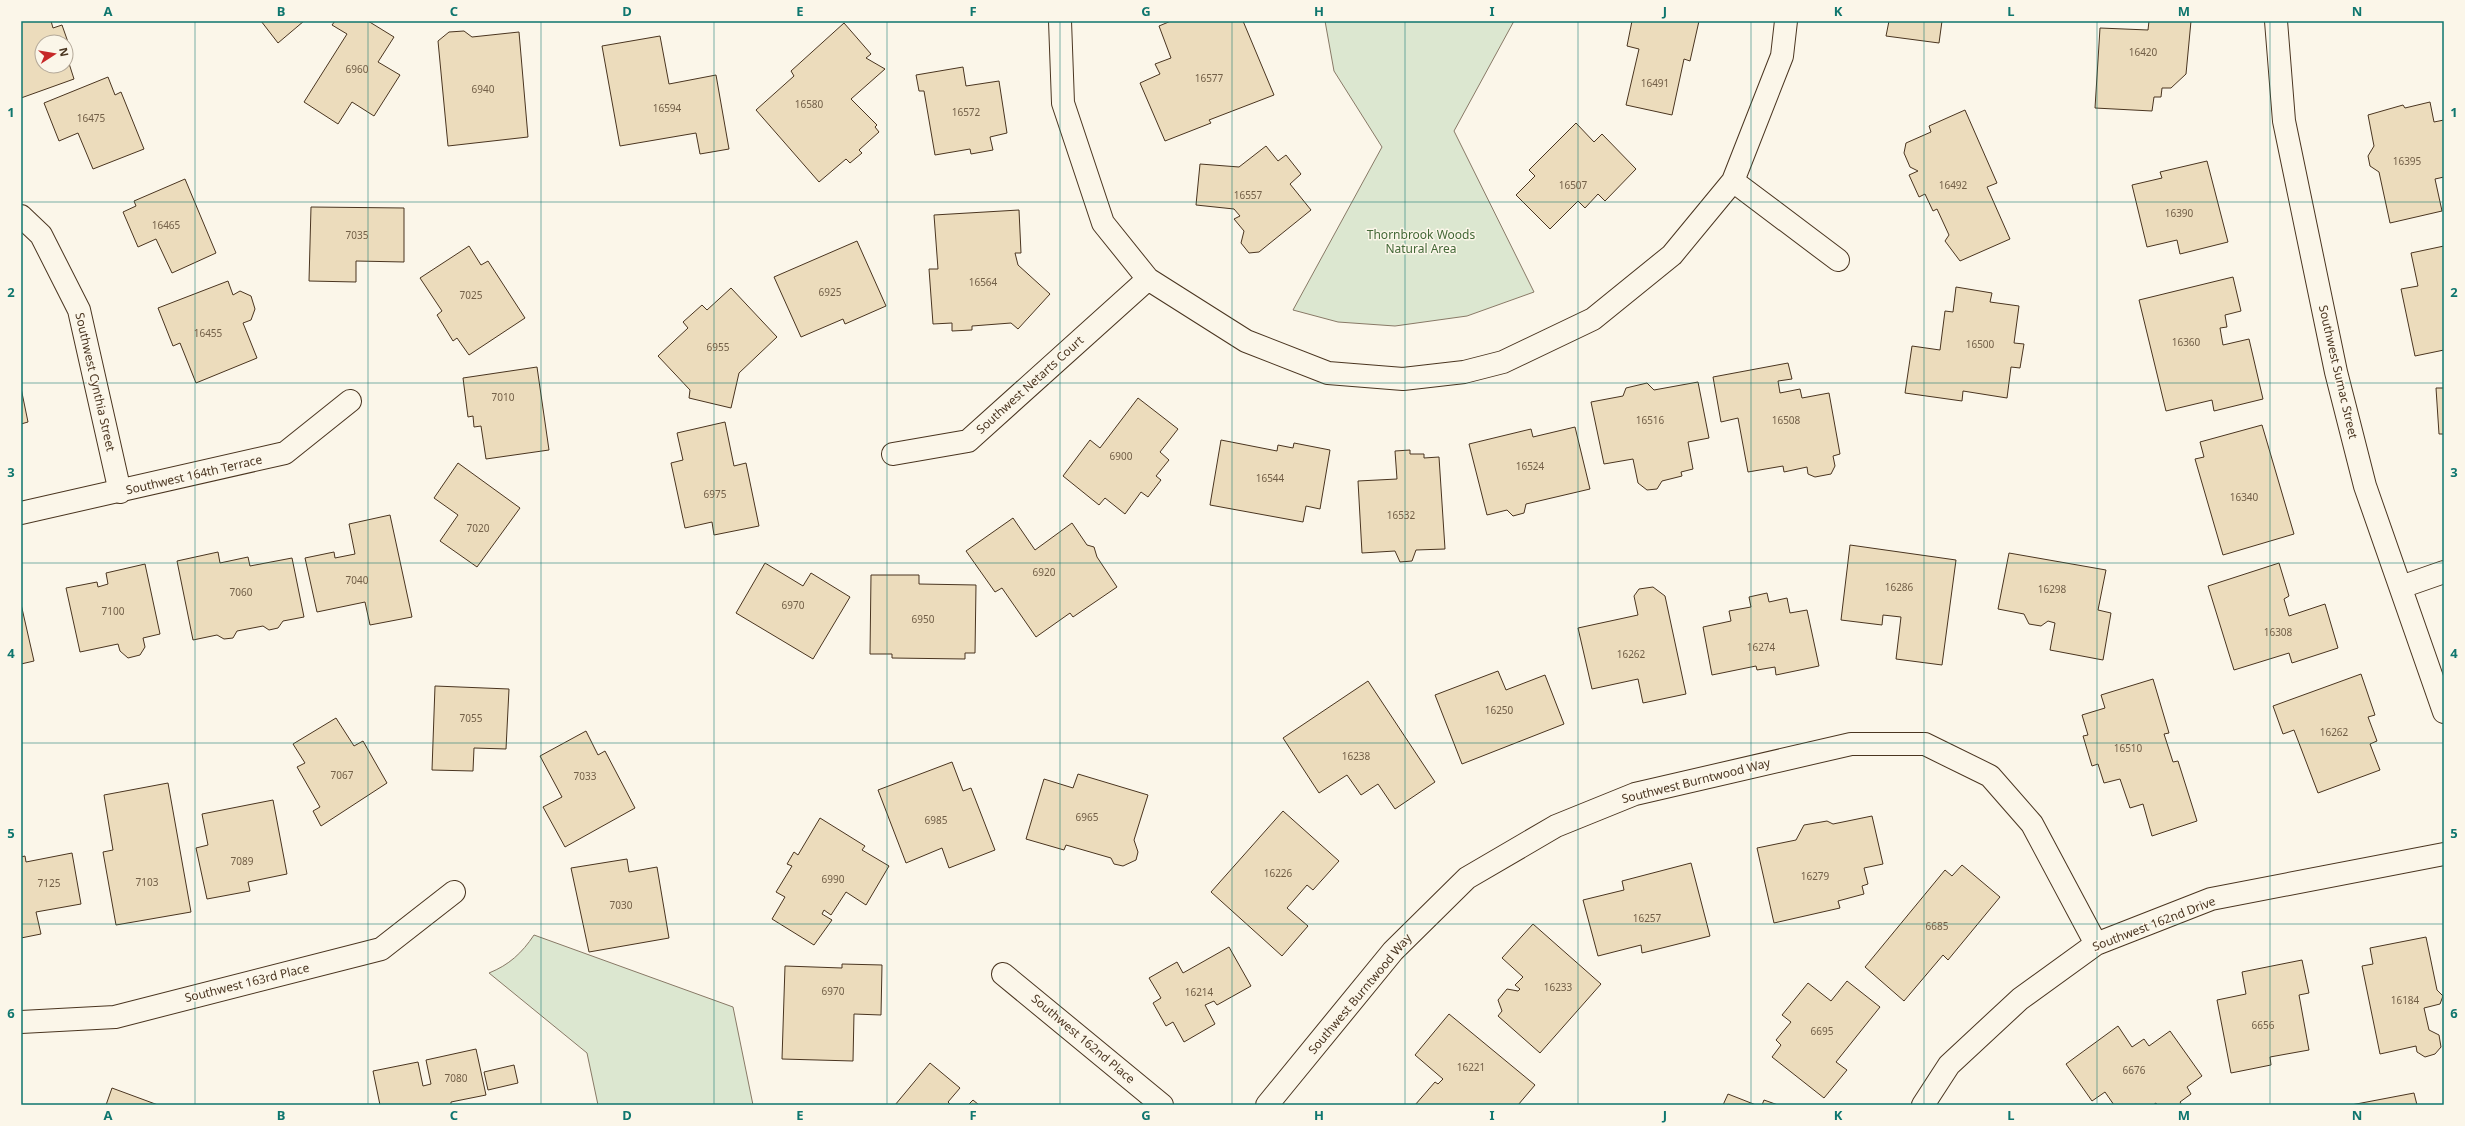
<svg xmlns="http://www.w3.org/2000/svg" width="2465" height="1126" font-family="'Noto Sans',sans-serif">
<rect width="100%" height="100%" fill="#fbf6e9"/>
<path fill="#dce7d0" stroke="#887966" d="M1325,21H1514L1454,131L1534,292L1467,316L1395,326L1338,322L1293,310L1382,147L1334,71Z
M534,935L733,1007L753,1105H598L587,1053L489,973C509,965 522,953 534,935Z"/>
<path fill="#ecdcbc" stroke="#4a3520" d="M21,21H51L53,28L62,25L69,45L66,46V42H42V66H66V54L74,79L21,98Z
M249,21H304L278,43L261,21Z
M335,21H368L394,37L378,62L400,75L374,116L352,102L338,124L304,102L347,34L332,25Z
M1171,21H1243L1274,95L1209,120L1211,123L1165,141L1140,83L1160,74L1155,64L1171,58L1159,26Z
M1632,21H1699L1690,61L1684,59L1672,115L1626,105L1639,49L1627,46Z
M1889,21H1942L1939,43L1886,36Z
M2149,21H2191L2186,74L2171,88H2162L2161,97H2154L2152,111L2095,108L2100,28L2148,30Z
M844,23L871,54L866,58L885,69L851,99L877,125L875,127L879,132L859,150L862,153L850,163L846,159L819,182L756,110L794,76L791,71Z
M464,31L472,37L519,32L528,137L448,146L438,41L449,32Z
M660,36L669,84L716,75L729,149L700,154L696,133L620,146L602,46Z
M963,67L966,86L999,81L1007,133L990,137L993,150L971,154L970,149L935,155L924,91H919L916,75Z
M108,77L115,95L121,92L144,149L93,169L78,133L59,141L44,103Z
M2430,102L2434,122L2444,120V177L2435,179L2442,211L2390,223L2379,172L2370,166L2368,156L2374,146L2368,115L2403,105L2405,108Z
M1965,110L1997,183L1987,187L2010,239L1960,261L1945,241L1949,235L1937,209L1933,211L1925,194L1919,197L1909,175L1918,171L1910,167L1904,153L1906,143L1931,132L1929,126Z
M1576,123L1594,142L1602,134L1636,169L1605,201L1598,194L1585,208L1578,201L1550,229L1516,195L1535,176L1529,170Z
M1266,146L1278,161L1286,155L1301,174L1290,184L1311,210L1259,252L1249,253L1241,243L1244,231L1234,219L1240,216L1234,209L1196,205L1200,164L1239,167Z
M2207,161L2228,242L2180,254L2177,240L2147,247L2132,185L2162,178L2160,172Z
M185,179L216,253L172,273L156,239L138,247L123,212L136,206L134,201Z
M311,207L404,208V262L356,261V282L309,281Z
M1019,210L1021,253H1015L1018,265L1050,294L1018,329L1011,323L972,326V330L952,331V323L933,324L929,269H938L934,215Z
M857,241L886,306L845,324L843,319L801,337L774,277Z
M469,246L481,265L488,261L525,318L469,355L457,338L453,341L437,315L442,311L420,278Z
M2444,246V350L2415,356L2401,289L2418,286L2411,253Z
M2233,277L2241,311L2225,315L2227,327L2220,328L2223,345L2249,339L2263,399L2214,411L2212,400L2166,411L2139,300Z
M228,281L233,295L240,291L251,296L255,309L251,320L243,323L257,358L196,383L180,343L173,346L158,308Z
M1956,287L1992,293L1990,302L2019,306L2014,343L2024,344L2020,368L2011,367L2007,398L1963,391L1962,401L1905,393L1912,346L1940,350L1945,311L1953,312Z
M731,288L777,337L739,373L731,408L689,398L690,390L658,356L688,328L683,322L702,305L707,310Z
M1788,363L1792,379L1778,381L1780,393L1800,389L1802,398L1829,393L1840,454L1833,456L1835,466L1831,474L1815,477L1808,474L1807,467L1784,472L1783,466L1748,472L1738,418L1721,422L1713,377Z
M537,367L549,450L486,459L481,426L474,427L473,416L468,417L463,378Z
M1698,382L1709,438L1688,442L1693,469L1681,472L1682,476L1662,481L1657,489L1647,490L1638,483L1633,459L1604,464L1591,402L1623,396L1626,388L1647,383L1654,390Z
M21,388L28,422L21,424Z
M2436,388H2444V434H2439Z
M1138,398L1178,429L1160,452L1169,460L1156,476L1161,480L1148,497L1141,492L1125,514L1105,498L1099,505L1063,476L1090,440L1100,448Z
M725,422L734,466L746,463L759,526L714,535L712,522L685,528L671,463L683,460L677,433Z
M2262,425L2294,534L2223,555L2195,459L2204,457L2200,442Z
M1575,427L1590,489L1526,504L1524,513L1513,516L1507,510L1487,515L1469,444L1531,429L1533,437Z
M1221,440L1277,451L1278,445L1293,448L1294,443L1330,450L1320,509L1306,506L1303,522L1210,505Z
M1410,450V454H1424V458L1439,457L1445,549L1416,550L1412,561L1400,562L1395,551L1362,553L1358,481L1397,479L1395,451Z
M458,463L520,508L477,567L440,541L458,515L434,498Z
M390,515L412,617L370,625L365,602L317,612L305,558L334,552L335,558L355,554L349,524Z
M1013,518L1035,550L1072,523L1087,545L1094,547L1097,557L1117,587L1073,617L1070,613L1036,637L1002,588L995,592L966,551Z
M1850,545L1956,560L1942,665L1896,659L1901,617L1883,615L1882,625L1841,620Z
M218,552L220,563L248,557L250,566L292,558L304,617L283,621L278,628L269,630L263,626L237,631L233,638L224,639L217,635L193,640L177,561Z
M2009,553L2106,570L2098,610L2111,613L2103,660L2050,650L2055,623L2048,621L2041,626L2029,624L2024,614L1998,609Z
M765,563L803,586L811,573L850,597L813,659L736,613Z
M2279,563L2289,596L2284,599L2289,616L2325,604L2338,648L2292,663L2289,653L2234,670L2208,586Z
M145,564L160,634L143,638L145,647L140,655L128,658L120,651L118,644L80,652L66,588L97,582L98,587L108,584L106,573Z
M871,575H919V584L976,585L975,653H965V659L892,658V654H870Z
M1653,587L1665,596L1686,694L1643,703L1638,679L1592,689L1578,628L1638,615L1634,596L1639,589Z
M1767,593L1769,602L1787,598L1790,613L1807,610L1819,666L1776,675L1775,667L1757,670L1756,666L1712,675L1703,627L1731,621L1729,611L1751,607L1749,597Z
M21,604L34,661L21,664Z
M1498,671L1506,690L1545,675L1564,724L1462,764L1435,695Z
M2361,674L2375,715L2368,717L2377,741L2370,744L2380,770L2318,793L2294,730L2283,734L2273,706Z
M2153,679L2169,733L2164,734L2173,762L2178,761L2197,821L2152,836L2143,804L2130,808L2120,779L2104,783L2098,764L2092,766L2083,736L2088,735L2082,715L2105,708L2101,695Z
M1368,681L1435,782L1395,809L1378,784L1361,795L1347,775L1319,793L1283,738Z
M435,686L509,689L506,749L474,748L473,771L432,770Z
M336,718L354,746L363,741L387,783L321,826L313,811L320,807L297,767L305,763L293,744Z
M586,731L598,755L605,751L635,808L565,847L543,807L562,797L540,756Z
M952,762L963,791L971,788L995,850L949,868L942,848L906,863L878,790Z
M1078,774L1148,795L1134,840L1138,852L1136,860L1123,866L1114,864L1111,858L1066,845L1064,850L1026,839L1044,779L1073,788Z
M168,783L191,912L116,925L103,852L113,850L104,795Z
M273,800L287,874L248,882L250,891L207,899L196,848L208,845L202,814Z
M1283,811L1339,861L1313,890L1307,885L1287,908L1308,926L1282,956L1211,892Z
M1872,816L1883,864L1864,868L1868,884L1862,886L1864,894L1838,901L1840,908L1774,923L1757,848L1796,840L1804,825L1827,821L1833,824Z
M820,818L865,846L862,850L889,866L866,905L846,892L831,915L824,910L822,914L832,920L814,945L772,919L785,897L776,892L792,866L787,864L794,852L798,855Z
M72,853L81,904L36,912L41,934L21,938V857L25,856L26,862Z
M627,859L629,872L657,867L669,938L589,952L571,868Z
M1691,863L1710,936L1642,953L1641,945L1598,956L1583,900L1624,890L1622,881Z
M1962,865L2000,897L1948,960L1943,955L1904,1001L1865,967L1945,870L1952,876Z
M1533,924L1601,984L1540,1053L1498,1016L1502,1011L1498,1000L1507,989L1518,991L1520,989L1515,985L1523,977L1502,958Z
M2426,937L2437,990L2443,996L2440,1004L2424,1008L2429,1030L2439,1035L2441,1047L2435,1054L2425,1057L2417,1052L2416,1046L2380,1054L2362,966L2373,964L2370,948Z
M1229,947L1251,986L1217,1005L1214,1001L1205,1005L1215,1024L1184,1042L1173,1022L1166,1026L1153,1003L1161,998L1149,978L1177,962L1183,973Z
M2302,960L2309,993L2299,995L2309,1050L2270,1057L2271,1065L2231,1073L2217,1000L2246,994L2242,972Z
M842,964L882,965L881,1015L854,1014L853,1061L782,1059L785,966L842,968Z
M1847,981L1880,1007L1836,1062L1847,1070L1824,1098L1772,1057L1781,1045L1776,1040L1791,1022L1782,1015L1808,983L1831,1001Z
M1449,1014L1535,1085L1518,1105H1415L1435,1082L1438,1084L1443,1079L1415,1055Z
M2118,1026L2132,1047L2144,1039L2149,1046L2170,1031L2202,1076L2187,1087L2191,1094L2180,1102L2182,1105H2157L2156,1103L2153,1105H2114L2105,1092L2092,1101L2066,1064Z
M476,1049L486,1095L451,1102V1105H380L373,1071L418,1062L423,1086L431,1084L426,1060Z
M930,1063L960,1088L948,1102L951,1105H895Z
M514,1065L518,1083L488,1090L484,1072Z
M112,1088L158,1105H106Z
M2414,1093L2417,1105H2351Z
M1728,1094L1756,1105H1723Z
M973,1100L979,1105H968Z
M1764,1100L1778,1105H1762Z"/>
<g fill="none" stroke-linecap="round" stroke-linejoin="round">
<g stroke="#4a3520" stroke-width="24">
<path id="minor" d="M1060,21L1063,103L1103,223L1148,279L1246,341L1328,373L1403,379L1464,372L1503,362L1593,319L1672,255L1733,181L1782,56L1786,21
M2276,21L2284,121L2336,372L2365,486L2444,712
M1733,181L1838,260
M21,216L41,235L79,310L120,492
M893,454L968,441L1148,279
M21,513L285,453L350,401
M2401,587L2444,572
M1003,974L1162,1105
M21,1022L115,1017L381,949L454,892
M1267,1105L1393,951L1467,878L1556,826L1635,794L1851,744H1925L1990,776L2032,824L2096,944
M1923,1105L1949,1065L2020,999L2096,944L2211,899L2444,854"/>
</g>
<use href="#minor" stroke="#fbf6e9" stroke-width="22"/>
</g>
<path fill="none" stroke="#0f766e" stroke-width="1" stroke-opacity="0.55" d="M195,21V1105M368,21V1105M541,21V1105M714,21V1105M887,21V1105M1060,21V1105M1232,21V1105M1405,21V1105M1578,21V1105M1751,21V1105M1924,21V1105M2097,21V1105M2270,21V1105M21,202H2444M21,383H2444M21,563H2444M21,743H2444M21,924H2444"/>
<g text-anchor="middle" stroke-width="3" stroke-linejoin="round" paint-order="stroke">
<g font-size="10" fill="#725f47">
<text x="2143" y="56">16420</text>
<text x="357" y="73">6960</text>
<text x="1209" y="82">16577</text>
<text x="1655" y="87">16491</text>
<text x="483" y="93">6940</text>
<text x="809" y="108">16580</text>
<text x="667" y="112">16594</text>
<text x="966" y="116">16572</text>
<text x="91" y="122">16475</text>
<text x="2407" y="165">16395</text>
<text x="1573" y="189">16507</text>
<text x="1953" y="189">16492</text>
<text x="1248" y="199">16557</text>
<text x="2179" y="217">16390</text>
<text x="166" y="229">16465</text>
<text x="357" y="239">7035</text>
<text x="983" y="286">16564</text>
<text x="830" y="296">6925</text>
<text x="471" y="299">7025</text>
<text x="208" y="337">16455</text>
<text x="2186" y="346">16360</text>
<text x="1980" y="348">16500</text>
<text x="718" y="351">6955</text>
<text x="503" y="401">7010</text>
<text x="1650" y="424">16516</text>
<text x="1786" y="424">16508</text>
<text x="1121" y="460">6900</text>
<text x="1530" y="470">16524</text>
<text x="1270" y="482">16544</text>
<text x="715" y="498">6975</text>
<text x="2244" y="501">16340</text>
<text x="1401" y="519">16532</text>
<text x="478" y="532">7020</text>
<text x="1044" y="576">6920</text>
<text x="357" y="584">7040</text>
<text x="1899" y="591">16286</text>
<text x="2052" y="593">16298</text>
<text x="241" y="596">7060</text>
<text x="793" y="609">6970</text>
<text x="113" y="615">7100</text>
<text x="923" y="623">6950</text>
<text x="2278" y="636">16308</text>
<text x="1761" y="651">16274</text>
<text x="1631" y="658">16262</text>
<text x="1499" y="714">16250</text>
<text x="471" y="722">7055</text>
<text x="2334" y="736">16262</text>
<text x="2128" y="752">16510</text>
<text x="1356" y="760">16238</text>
<text x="342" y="779">7067</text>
<text x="585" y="780">7033</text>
<text x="1087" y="821">6965</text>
<text x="936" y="824">6985</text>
<text x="242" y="865">7089</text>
<text x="1278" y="877">16226</text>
<text x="1815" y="880">16279</text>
<text x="833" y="883">6990</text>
<text x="147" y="886">7103</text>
<text x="49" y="887">7125</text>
<text x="621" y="909">7030</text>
<text x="1647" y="922">16257</text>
<text x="1937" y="930">6685</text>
<text x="1558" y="991">16233</text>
<text x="833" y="995">6970</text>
<text x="1199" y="996">16214</text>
<text x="2405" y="1004">16184</text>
<text x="2263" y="1029">6656</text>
<text x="1822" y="1035">6695</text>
<text x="1471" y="1071">16221</text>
<text x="2134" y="1074">6676</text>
<text x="456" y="1082">7080</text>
</g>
<g font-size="12" fill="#436837" stroke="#fbf6e9">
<text x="1421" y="239">Thornbrook Woods<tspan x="1421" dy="14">Natural Area</tspan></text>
</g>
<g font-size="12" fill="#4a3520" stroke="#fbf6e9">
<text transform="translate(2338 372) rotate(77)" y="4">Southwest Sumac Street</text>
<text transform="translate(95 382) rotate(77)" y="4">Southwest Cynthia Street</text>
<text transform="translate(1030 385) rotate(-42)" y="4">Southwest Netarts Court</text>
<text transform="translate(194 475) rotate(-13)" y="4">Southwest 164th Terrace</text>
<text transform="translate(1696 781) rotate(-14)" y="4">Southwest Burntwood Way</text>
<text transform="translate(2154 924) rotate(-21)" y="4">Southwest 162nd Drive</text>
<text transform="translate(247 983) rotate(-14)" y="4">Southwest 163rd Place</text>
<text transform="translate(1360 994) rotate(-50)" y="4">Southwest Burntwood Way</text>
<text transform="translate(1083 1039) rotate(40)" y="4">Southwest 162nd Place</text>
</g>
</g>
<rect width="2465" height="1126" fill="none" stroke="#fbf6e9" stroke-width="44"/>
<g transform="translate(54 54) rotate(78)"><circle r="19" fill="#fbf6e9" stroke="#b4a999"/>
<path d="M0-3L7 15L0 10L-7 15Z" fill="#c62828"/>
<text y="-6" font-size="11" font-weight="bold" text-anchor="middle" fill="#4a3520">N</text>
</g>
<rect x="22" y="22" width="2421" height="1082" fill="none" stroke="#0f766e" stroke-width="1.5"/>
<g font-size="13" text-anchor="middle" font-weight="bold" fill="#0f766e">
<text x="108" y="16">A</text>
<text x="281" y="16">B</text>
<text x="454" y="16">C</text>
<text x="627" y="16">D</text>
<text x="800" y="16">E</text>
<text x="973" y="16">F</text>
<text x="1146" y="16">G</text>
<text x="1319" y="16">H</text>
<text x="1492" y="16">I</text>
<text x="1665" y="16">J</text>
<text x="1838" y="16">K</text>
<text x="2011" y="16">L</text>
<text x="2184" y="16">M</text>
<text x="2357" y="16">N</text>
<text x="11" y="117">1</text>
<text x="2454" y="117">1</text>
<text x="11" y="297">2</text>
<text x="2454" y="297">2</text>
<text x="11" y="477">3</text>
<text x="2454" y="477">3</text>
<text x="11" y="658">4</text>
<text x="2454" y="658">4</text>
<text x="11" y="838">5</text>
<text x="2454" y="838">5</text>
<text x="11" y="1018">6</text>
<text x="2454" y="1018">6</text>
<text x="108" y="1120">A</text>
<text x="281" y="1120">B</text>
<text x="454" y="1120">C</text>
<text x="627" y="1120">D</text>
<text x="800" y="1120">E</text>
<text x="973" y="1120">F</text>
<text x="1146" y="1120">G</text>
<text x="1319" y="1120">H</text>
<text x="1492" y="1120">I</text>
<text x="1665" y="1120">J</text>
<text x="1838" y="1120">K</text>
<text x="2011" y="1120">L</text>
<text x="2184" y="1120">M</text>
<text x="2357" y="1120">N</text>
</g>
</svg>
